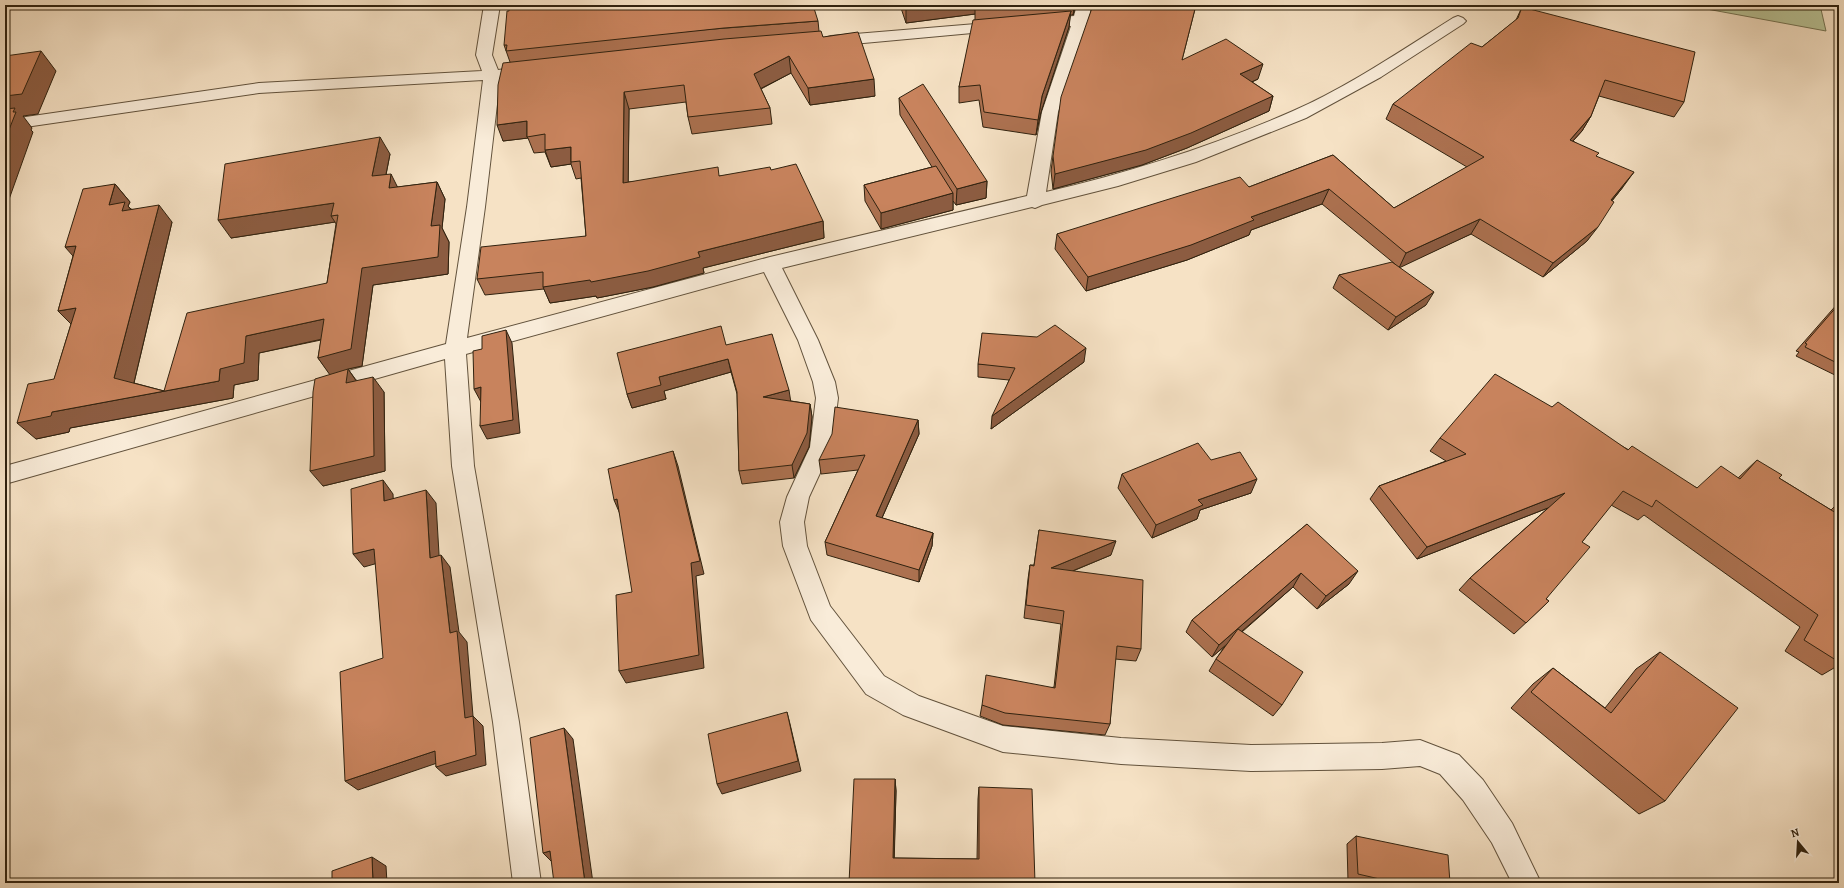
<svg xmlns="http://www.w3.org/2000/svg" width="1844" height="888" font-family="Alegreya,serif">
<rect width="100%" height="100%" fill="#f6e2c5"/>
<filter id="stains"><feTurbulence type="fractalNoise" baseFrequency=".005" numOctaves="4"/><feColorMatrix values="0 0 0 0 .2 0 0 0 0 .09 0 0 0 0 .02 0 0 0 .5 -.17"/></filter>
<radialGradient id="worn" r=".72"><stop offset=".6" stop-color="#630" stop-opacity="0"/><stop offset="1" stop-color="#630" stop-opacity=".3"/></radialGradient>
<path fill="#b9c497" stroke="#747353" d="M1685,5H1820L1826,31Z"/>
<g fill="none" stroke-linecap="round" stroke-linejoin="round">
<g stroke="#62523c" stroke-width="2">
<path id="street" d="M484,5H500L492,55L498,70L530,66L536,68L538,71L536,74L500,79L485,207L467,338L770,257L1027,196L1042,112L1071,26L1040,29L1035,27L1032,24L1035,21L1040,19L1074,16L1077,5H1089L1091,7L1089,20L1058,112L1046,192C1131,172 1213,146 1293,111C1348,87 1402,50 1453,18L1458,16L1463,18L1466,21L1463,24L1381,77L1306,118L1196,162L1118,186L1042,205L1035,208L1032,207L782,268L818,340L835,382L838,398L832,447L809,497L804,522L807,546L830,606L884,676L919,696L1003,726L1121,738L1251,745L1382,743L1420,740L1459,755L1483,780L1512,823L1541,883H1512L1492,843L1463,800L1440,774L1420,766L1382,769L1251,771L1121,764L1003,752L903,715L866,694L811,620L783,546L780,522L787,497L810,447L816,398L813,382L798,340L764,272L466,354L474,466L519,722L541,883H513L493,722L452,466L445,359L5,484V466L446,344L467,207L483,80L259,93L5,130V120L259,83L482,71L476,55Z
M1000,22L1005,24L1008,27L1005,30L831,46L825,44L823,41L825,38L831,36Z"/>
</g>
<use href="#street" fill="#f9ecd9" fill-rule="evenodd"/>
</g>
<path fill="#ac7150" stroke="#30220f" d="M900,5H1076L1073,15H1070L1069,27L1041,112L1036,135L983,127L979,100L959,103V87L975,19V14L906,23Z
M1091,5H1196L1182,60L1258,79L1252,82L1273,96L1269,111L1187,148L1142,165L1053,189L1051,171L1053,156L1092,8V6Z
M1522,7L1684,102L1674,117L1599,96L1591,116L1582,131L1573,141L1596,156L1623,187L1612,201L1587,241L1543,277L1471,234L1399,267L1426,305L1388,330L1333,288L1339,275L1395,264L1322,204L1251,230L1249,235L1187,260L1086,291L1055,249L1057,234L1249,187L1333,155L1394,208L1467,167L1386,119L1393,104L1482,47L1516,20Z
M818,21L819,31L823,37L875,96L810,105L791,73L761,89L770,108L772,124L692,134L688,117L686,102L629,109L628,182L720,176L771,170L823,221L824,238L703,268L704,273L653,287L597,298L596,296L550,303L544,289L485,295L477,279L586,236L581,178L576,179L571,164L551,167L545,152L534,153L528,138L503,141L510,62L504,45Z
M899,98L987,181L986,198L956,205L953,201V210L881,229L865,201L864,185L932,167L900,115Z
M390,154L386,175L398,187L437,182L445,199L442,228L449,242L448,274L373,285L362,366L348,369L356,380L384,392L385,471L323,486L330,374L318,358L321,340L259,353L258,380L234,385L233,398L70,428L69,432L36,439L71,324L58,311L73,256L115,184L130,202L128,206L131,209L172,222L134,383L164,391L327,283L336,224L335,222L231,238Z
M1839,302V377L1796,356L1799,352L1796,351Z
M726,345L791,401L810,404L812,417L809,447L794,478L742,484L739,471L737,394L731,372L664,391L666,399L632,408L627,394Z
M1084,362L991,429L1009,380L978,377V364Z
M1552,407L1697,488L1738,478L1757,460L1779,478L1831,510L1839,502V665L1822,675L1785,651L1800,627L1644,515L1638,520L1611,505L1582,542L1546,599L1549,601L1514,634L1459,590L1470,578L1548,508L1417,559L1370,499L1379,486L1446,461L1430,451L1440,438Z
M918,420L919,434L882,518L933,533L932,546L919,582L827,555L825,542L858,470L821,474L819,460Z
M1122,474L1251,493L1200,510L1197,519L1152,538L1118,488Z
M1307,524L1349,584L1317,609L1293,587L1242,632L1282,705L1273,716L1209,671L1216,659L1225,646L1212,657L1186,632L1192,620Z
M1039,530L1111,555L1073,571L1141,649L1136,661L1115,659L1110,724L1105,735L1003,725L980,716L982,705L1054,687L1061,624L1024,618L1028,579L1030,565H1034Z
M1660,652L1665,801L1639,814L1511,708L1533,684L1553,668L1605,708L1636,669Z
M895,779L896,791L894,858L977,859L978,799L979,787L1035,883H849Z
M1356,836L1450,883H1356L1348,881L1347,844Z"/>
<path fill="#8c5c41" stroke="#30220f" d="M929,5H977L975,8V14L906,23V8Z
M1074,5H1076L1073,15Z
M1071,11L1069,27L1041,112L1036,135L1038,120L1042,96Z
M41,51L56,71L38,114L23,116L32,128L31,130L33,132L7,205H5V96Z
M789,56L791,73L756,91L754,74Z
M1263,64L1258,79L1236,89L1240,74Z
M874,79L875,96L810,105L808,88Z
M624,92L629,109L628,199L623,183Z
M1273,96L1269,111L1187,148L1142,165L1053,189L1055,174Z
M1591,116L1582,131L1560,155L1570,140Z
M527,121V137L528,138L503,141L497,125Z
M380,137L390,154L382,194L372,176Z
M571,147V164L551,167L545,150Z
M1634,172L1623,187L1600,215L1611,200Z
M391,174L400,192L389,188Z
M987,181L986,198L956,205L957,189Z
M437,182L445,199L442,228L449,242L448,274L373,285L362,366L348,369L359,385L346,383L330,375L318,358L362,268L431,226Z
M115,184L130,202L128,206L139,220L109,205Z
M1329,189L1322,204L1251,230L1249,235L1187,260L1086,291L1088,277L1251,217Z
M953,193V210L881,229V213Z
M334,203L338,215L331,216L335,222L231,238L218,220Z
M159,205L172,222L131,395L114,378Z
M1480,219L1471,234L1399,268L1406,253Z
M823,221L824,238L703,268L704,273L653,287L597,298L596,296L550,303L543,287L698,252Z
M1598,227L1587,241L1543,277L1553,263Z
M76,246L81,265L65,247Z
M1434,292L1426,305L1388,330L1396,317Z
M76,308L75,328L58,311Z
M324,319L336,336L259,353L258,380L234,385L233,398L70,428L69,432L36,439L17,423L52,412L219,381L220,369L246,336Z
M506,330L512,343L520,433L487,439L480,426Z
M1086,348L1084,362L991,429L992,416Z
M728,359L731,372L664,391L666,399L632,408L627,394L659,377Z
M373,377L384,392L385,471L323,486L310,471Z
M481,387V402L474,389Z
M789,390L791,403L763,397Z
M810,404L812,417L809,447L794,478L792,465Z
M918,420L919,434L877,529L876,516Z
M673,451L678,466L704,574L696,576L704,668L626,683L619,671Z
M1257,479L1251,493L1200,510L1197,519L1152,538L1156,525L1198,500Z
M383,480L393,494L394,514L384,501Z
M426,490L436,503L440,571L430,558Z
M1565,493L1553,506L1417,559L1427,547Z
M617,499L620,514L614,500Z
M933,533L932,546L919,582V570Z
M1116,541L1111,555L1048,581L1051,568Z
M374,549L385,561L364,567L353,554Z
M441,555L450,567L459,632L467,642L473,716L483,726L486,765L446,776L436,767L450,633Z
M1358,571L1349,584L1317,609L1326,596Z
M1301,573L1293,587L1212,657L1219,645Z
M787,712L790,724L801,771L722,794L717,784Z
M564,728L573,739L593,883H585Z
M435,751L446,760L358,790L345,781Z
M895,779L896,791L894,868L893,858Z
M550,851L552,862L543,853Z
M372,857L386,866L387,883H373Z"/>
<path fill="#c8835d" stroke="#30220f" d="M509,5H813L818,21L724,28L506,51L507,45H504L507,11H509Z
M905,5H929L906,8Z
M976,5H1008L975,8Z
M1093,5H1196L1182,60L1226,39L1263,64L1240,74L1273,96L1191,133L1146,150L1055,174L1053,156L1061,97Z
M1522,7L1695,52L1684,102L1605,80L1591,116L1570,140L1599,153L1596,156L1634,172L1611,200L1614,202L1598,227L1553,263L1480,219L1406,253L1329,189L1251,217L1254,220L1191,245L1088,277L1057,234L1240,177L1249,187L1333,155L1394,208L1484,157L1393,104L1471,43L1482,47L1518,18Z
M1071,11L1042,96L1038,120L984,112L980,85L959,87L973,20Z
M821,31L823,37L858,32L874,79L808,88L789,56L754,74L770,108L688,117L684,85L624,92L623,183L718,167L719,176L770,167L771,170L796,164L823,221L698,252L700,257L648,271L591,282L590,280L543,287V272L477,279L481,247L586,236L580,161L571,162V147L545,150V134L527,137V121L497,125L498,85L503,63L724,39Z
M41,51L22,94L5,96V56Z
M923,84L987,181L957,189L899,98Z
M15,108L13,112H16L5,140V109Z
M380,137L372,176L391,174L389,188L437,182L431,226L440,225L438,257L362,268L351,349L318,358L324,319L246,336L244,363L220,369L219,381L52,412L51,416L17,423L28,384L54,379L76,308L58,311L76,246L65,247L83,189L115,184L109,205L125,202L122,211L159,205L114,378L164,391L187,313L327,283L338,215L331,216L334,203L218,220L225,164Z
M936,166L953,193L881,213L864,185Z
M1392,262L1434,292L1396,317L1339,275Z
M1839,304V364L1805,347L1807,344L1805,343Z
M1055,325L1086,348L992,416L1015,368L978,364L982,333L1037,337Z
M721,326L726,345L772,334L789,390L763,397L810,404L807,433L792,465L739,471L737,392L728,359L659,377L661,385L627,394L617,353Z
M506,330L513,420L480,426L481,387L474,389L473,351L482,349V336Z
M348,369L346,383L373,377L374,456L310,471L313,392L315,379Z
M1495,374L1552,407L1558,402L1628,450L1632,446L1697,488L1721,466L1740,479L1757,460L1782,475L1779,478L1836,513L1839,510V662L1804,640L1818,615L1656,500L1652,507L1623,491L1582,542L1590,547L1546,599L1549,601L1526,623L1470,578L1565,493L1427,547L1379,486L1466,454L1440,438Z
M835,407L918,420L876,516L933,533L919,570L825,542L865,455L819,460L832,434Z
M1198,443L1211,460L1240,452L1257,479L1198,500L1203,505L1156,525L1122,474Z
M673,451L700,561L691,563L699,655L619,671L616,595L632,592L617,499L614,500L608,469Z
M383,480L384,501L426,490L430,558L441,555L450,633L457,631L465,718L473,716L476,755L436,767L435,751L345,781L340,672L383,658L374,549L353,554L351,489Z
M1307,524L1358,571L1326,596L1301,573L1219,645L1192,620Z
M1039,530L1116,541L1051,568L1143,580L1141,649L1117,646L1110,724L1005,713L982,705L986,675L1055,688L1064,611L1026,605L1030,565L1034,566Z
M1238,629L1303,672L1282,705L1216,659Z
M1660,652L1738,708L1665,801L1531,692L1553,668L1611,713Z
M787,712L798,761L717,784L708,734Z
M564,728L585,883H554L550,851L543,853L530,738Z
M854,779H895L893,858L979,859V787L1032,789L1035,883H849Z
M1356,836L1448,855L1450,883H1397L1358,874Z
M372,857L373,883H332V871Z"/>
<rect width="1844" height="888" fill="none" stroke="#f6e2c5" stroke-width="20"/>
<rect x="6" y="6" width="1832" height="876" fill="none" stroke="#30220f" stroke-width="2"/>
<rect x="10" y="10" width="1824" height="868" fill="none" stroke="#30220f"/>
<g transform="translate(1798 842) rotate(342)" stroke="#f9ecd9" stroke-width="3" paint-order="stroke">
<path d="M0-3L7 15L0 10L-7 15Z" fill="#30220f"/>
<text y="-6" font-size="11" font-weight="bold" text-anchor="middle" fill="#30220f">N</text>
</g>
<rect width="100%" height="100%" filter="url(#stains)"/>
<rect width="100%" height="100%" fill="url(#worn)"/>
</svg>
